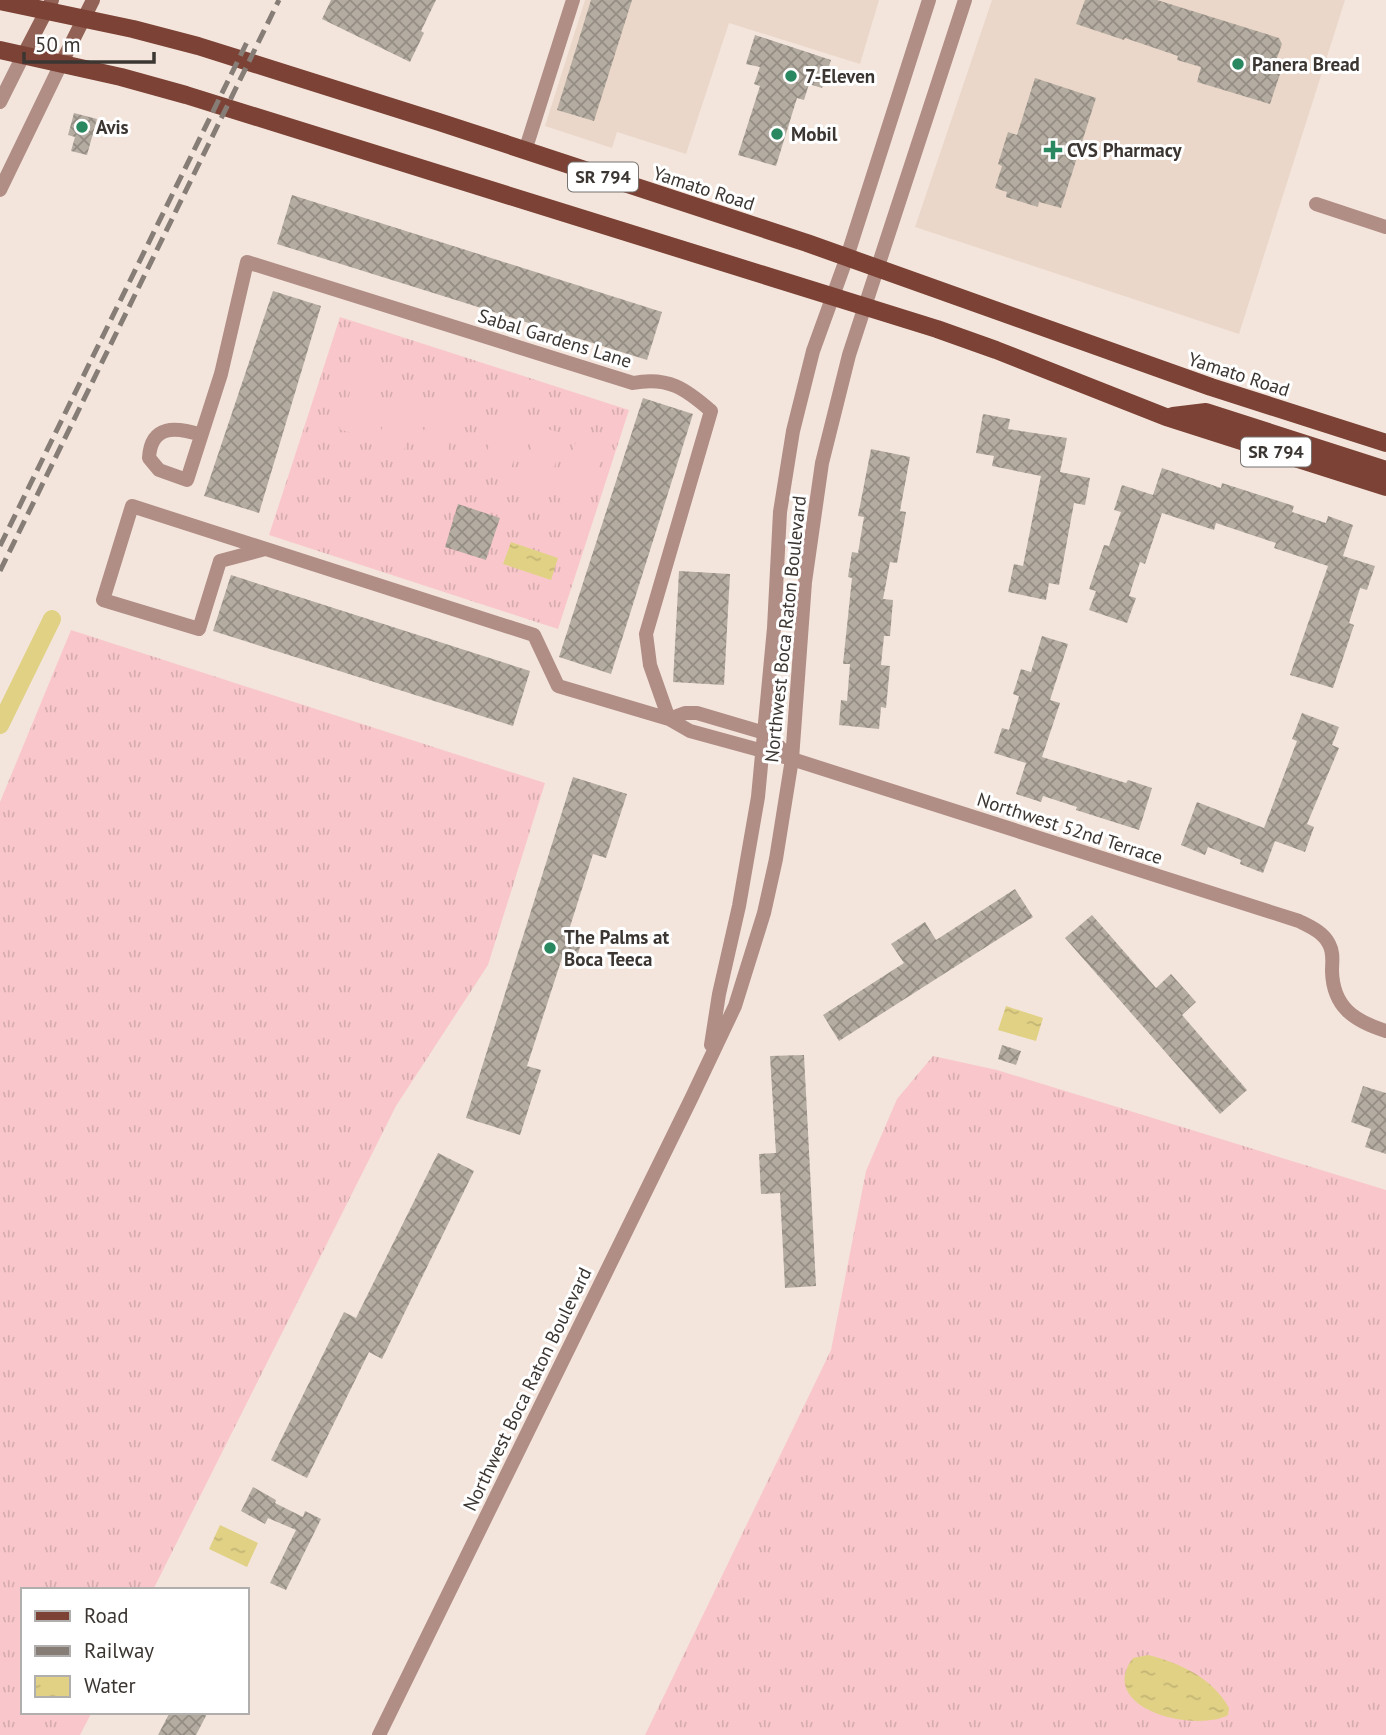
<svg xmlns="http://www.w3.org/2000/svg" width="1386" height="1735" font-family="'PT Sans',sans-serif">
<defs>
<pattern id="grass-tufts" width="24" height="20" patternUnits="userSpaceOnUse" patternTransform="scale(1.75)"><rect width="24" height="20" fill="#f9c7cb"/><path d="M3 7l-1-3M5 7V3M7 7l1-3M15 17l-1-3M17 17v-4M19 17l1-3" fill="none" stroke="#d6acaf"/></pattern>
<pattern id="water-ripples" width="26" height="14" patternUnits="userSpaceOnUse" patternTransform="scale(1.75)"><rect width="26" height="14" fill="#e1d185"/><path d="M2 4q2-2 4 0t4 0M15 11q2-2 4 0t4 0" fill="none" stroke="#c2b473"/></pattern>
<pattern id="building-cross-hatch" width="8" height="8" patternUnits="userSpaceOnUse" patternTransform="scale(1.75)"><rect width="8" height="8" fill="#b5aca1"/><path d="M0 0l8 8M0 8l8-8" fill="none" stroke="#948d84"/></pattern>
</defs>
<rect width="100%" height="100%" fill="#f3e5dc"/>
<path fill="#ead7c9" d="M585,0H879L860,64L729,23L686,154L617,132L612,148L545,126Z
M992,0H1345L1239,334L915,227Z"/>
<path fill="url(#grass-tufts)" d="M340,317L629,410L558,629L269,535Z
M71,630L545,783L488,965L396,1106L153,1590H23V1712H92L80,1735H0V802Z
M933,1056L997,1070L1386,1190V1735H645L831,1350L866,1171L897,1099Z"/>
<path fill="#f9c7cb" d="M357,369L384,377L365,437L339,429Z
M396,382L423,390L404,450L378,442Z
M435,394L462,402L444,462L417,454Z
M499,414L525,422L507,482L480,474Z
M538,426L564,434L546,495L519,486Z
M577,438L604,447L586,507L559,498Z"/>
<path fill="url(#water-ripples)" d="M511,542L558,558L551,580L503,564Z
M1006,1006L1043,1018L1036,1041L998,1030Z
M220,1525L258,1543L247,1567L209,1549Z
M1148,1655C1180,1663 1213,1678 1229,1708L1228,1715C1196,1733 1095,1709 1133,1658Z"/>
<g fill="none" stroke-linecap="round" stroke-linejoin="round">
<path stroke="#e1d185" stroke-width="18" d="M0,725L52,619"/>
</g>
<path fill="url(#building-cross-hatch)" d="M331,0H436L421,31L424,33L410,62L322,19Z
M591,0H632L594,121L557,110Z
M1085,0H1157L1279,38L1282,44L1272,72L1280,74L1270,104L1197,82L1201,67L1177,60L1178,56L1125,38L1124,40L1076,24Z
M755,35L831,60L822,88L809,84L804,100L797,98L776,166L738,155L760,86L754,84L760,67L746,64Z
M1035,78L1096,98L1061,208L1039,202L1038,207L1006,197L1007,192L995,188L1002,166L998,164L1008,132L1017,135Z
M74,113L97,119L87,155L71,151L75,137L68,135Z
M292,195L662,312L647,360L277,244Z
M273,291L321,306L259,513L204,496Z
M643,398L693,414L611,674L559,657Z
M983,414L1010,419L1008,429L1067,438L1060,472L1090,478L1085,505L1074,503L1059,585L1049,583L1046,600L1008,592L1014,564L1023,566L1041,476L992,466L994,456L976,453Z
M871,449L910,457L900,511L906,512L897,563L890,562L883,599L893,600L890,636H884L881,665L890,666L886,708L881,707L879,729L839,725L841,700L847,701L850,664H843L852,578L848,577L852,552L858,553L864,517L858,516Z
M1162,468L1221,488L1222,483L1294,506L1292,512L1326,523L1328,516L1353,525L1343,556L1375,566L1367,590L1360,588L1349,623L1354,625L1333,688L1290,675L1328,566L1274,548L1276,543L1216,523L1214,530L1162,513L1145,564L1140,562L1129,596L1136,598L1127,623L1089,610L1096,591L1089,589L1104,545L1109,546L1121,512L1114,510L1122,485L1153,495Z
M458,504L500,518L486,560L445,547Z
M679,571L730,574L724,685L673,682Z
M231,575L530,671L513,726L213,631Z
M1042,636L1068,644L1050,700L1060,703L1042,757L1126,783L1128,780L1152,788L1139,830L1076,810L1077,807L1043,796L1041,802L1016,794L1026,763L994,753L1002,728L1009,730L1019,696L1013,694L1021,669L1031,672Z
M1302,713L1339,727L1332,745L1339,748L1307,824L1314,827L1305,852L1275,841L1263,873L1240,864L1241,860L1208,847L1205,855L1181,845L1197,802L1264,828L1297,741L1292,739Z
M573,777L627,794L606,858L593,854L568,933L583,938L575,963L562,958L527,1066L541,1070L520,1135L466,1118Z
M1015,889L1033,917L839,1041L823,1015L904,963L891,944L925,922L936,940Z
M1092,915L1156,988L1171,974L1196,1002L1182,1015L1247,1090L1220,1114L1065,938Z
M1002,1045L1021,1051L1016,1065L998,1059Z
M804,1055L816,1286L785,1288L780,1193L761,1194L759,1154L776,1153L770,1056Z
M1363,1086L1386,1093V1154L1365,1147L1371,1129L1351,1122Z
M438,1153L474,1171L382,1359L369,1352L307,1478L271,1460L344,1312L356,1318Z
M253,1487L276,1500L275,1503L303,1517L305,1511L321,1519L286,1590L270,1583L296,1530L268,1518L265,1524L241,1511Z
M170,1712H208L196,1735H158Z"/>
<g fill="none" stroke-linecap="round" stroke-linejoin="round">
<path stroke="#b08d85" stroke-width="14" d="M525,151L573,0
M1316,204L1386,227
M201,435C176,427 151,424 149,458L159,470L187,480L221,374L247,262L633,383C668,376 686,389 711,411L646,634L650,665L669,719L690,731L792,759L1299,921C1311,927 1323,932 1329,944C1334,953 1332,962 1332,971C1333,1007 1354,1021 1386,1031
M265,549L220,561L199,629L103,600L132,506L534,635L558,686L669,719
M669,719L685,713H697L765,733L791,758"/>
<path stroke="#b08d85" stroke-width="14" d="M0,102L23,56
M0,190L61,64
M711,1045L719,994L739,906L758,797L774,628L780,512L793,431L813,351L847,257L929,0
M379,1735L691,1099L735,1006L764,913L776,859L792,759L805,582L822,463L849,355L965,0"/>
<path stroke="#926256" stroke-width="14" d="M23,56L52,0
M61,64L93,0"/>
<path stroke="#7c4235" stroke-width="18" d="M0,1L133,29L198,46L439,122L807,243L1211,387L1386,443
M0,50L121,77L186,95L937,329L996,350L1166,417L1386,487
M1173,416L1206,412L1386,470"/>
<path stroke="#867d77" stroke-width="5" stroke-dasharray="14 7" stroke-linecap="butt" d="M0,546L249,38
M0,571L279,0"/>
</g>
<g fill="#298860" stroke="#fff" stroke-width="2.5">
<circle cx="1238" cy="64" r="7"/>
<circle cx="791" cy="76" r="7"/>
<circle cx="82" cy="127" r="7"/>
<circle cx="777" cy="134" r="7"/>
<path d="M1049.5 139.5h7v7h7v7h-7v7h-7v-7h-7v-7h7z"/>
<circle cx="550" cy="948" r="7"/>
</g>
<g text-anchor="middle" stroke-width="6" stroke-linejoin="round" paint-order="stroke">
<g fill="#fff" stroke="#767270" stroke-width="2">
<rect x="568" y="162.5" width="70" height="29" rx="5"/>
<rect x="1241" y="437.5" width="70" height="29" rx="5"/>
</g>
<g font-size="18" font-weight="bold" fill="#3b3632">
<text x="603" y="183">SR 794</text>
<text x="1276" y="458">SR 794</text>
</g>
<g font-size="19" font-weight="bold" fill="#3b3632" stroke="#fff" text-anchor="start">
<text x="1252" y="71">Panera Bread</text>
<text x="805" y="83">7-Eleven</text>
<text x="96" y="134">Avis</text>
<text x="791" y="141">Mobil</text>
<text x="1067" y="157">CVS Pharmacy</text>
<text x="564" y="944">The Palms at<tspan x="564" dy="22">Boca Teeca</tspan></text>
</g>
<g font-size="19" fill="#3b3632" stroke="#fff">
<text transform="translate(704 188) rotate(18)" y="7">Yamato Road</text>
<text transform="translate(555 338) rotate(17)" y="7">Sabal Gardens Lane</text>
<text transform="translate(1239 374) rotate(18)" y="7">Yamato Road</text>
<text transform="translate(785 629) rotate(-84)" y="7">Northwest Boca Raton Boulevard</text>
<text transform="translate(1070 828) rotate(18)" y="7">Northwest 52nd Terrace</text>
<text transform="translate(527 1389) rotate(-64)" y="7">Northwest Boca Raton Boulevard</text>
</g>
</g>
<rect x="21" y="1588" width="228" height="126" fill="#ffffff" stroke="#b1afad" stroke-width="2"/>
<rect x="35" y="1611" width="35" height="10" fill="#7c4235" stroke="#b1afad" stroke-width="2"/>
<text x="84" y="1623" font-size="21" fill="#3b3632">Road</text>
<rect x="35" y="1646" width="35" height="10" fill="#867d77" stroke="#b1afad" stroke-width="2"/>
<text x="84" y="1658" font-size="21" fill="#3b3632">Railway</text>
<rect x="35" y="1676" width="35" height="21" fill="url(#water-ripples)" stroke="#b1afad" stroke-width="2"/>
<text x="84" y="1693" font-size="21" fill="#3b3632">Water</text>
<path d="M24 52v10h130v-10" fill="none" stroke="#3b3632" stroke-width="3.5"/>
<text x="35" y="52" font-size="21" fill="#3b3632" stroke="#ffffff" stroke-width="5" paint-order="stroke">50 m</text>
</svg>
